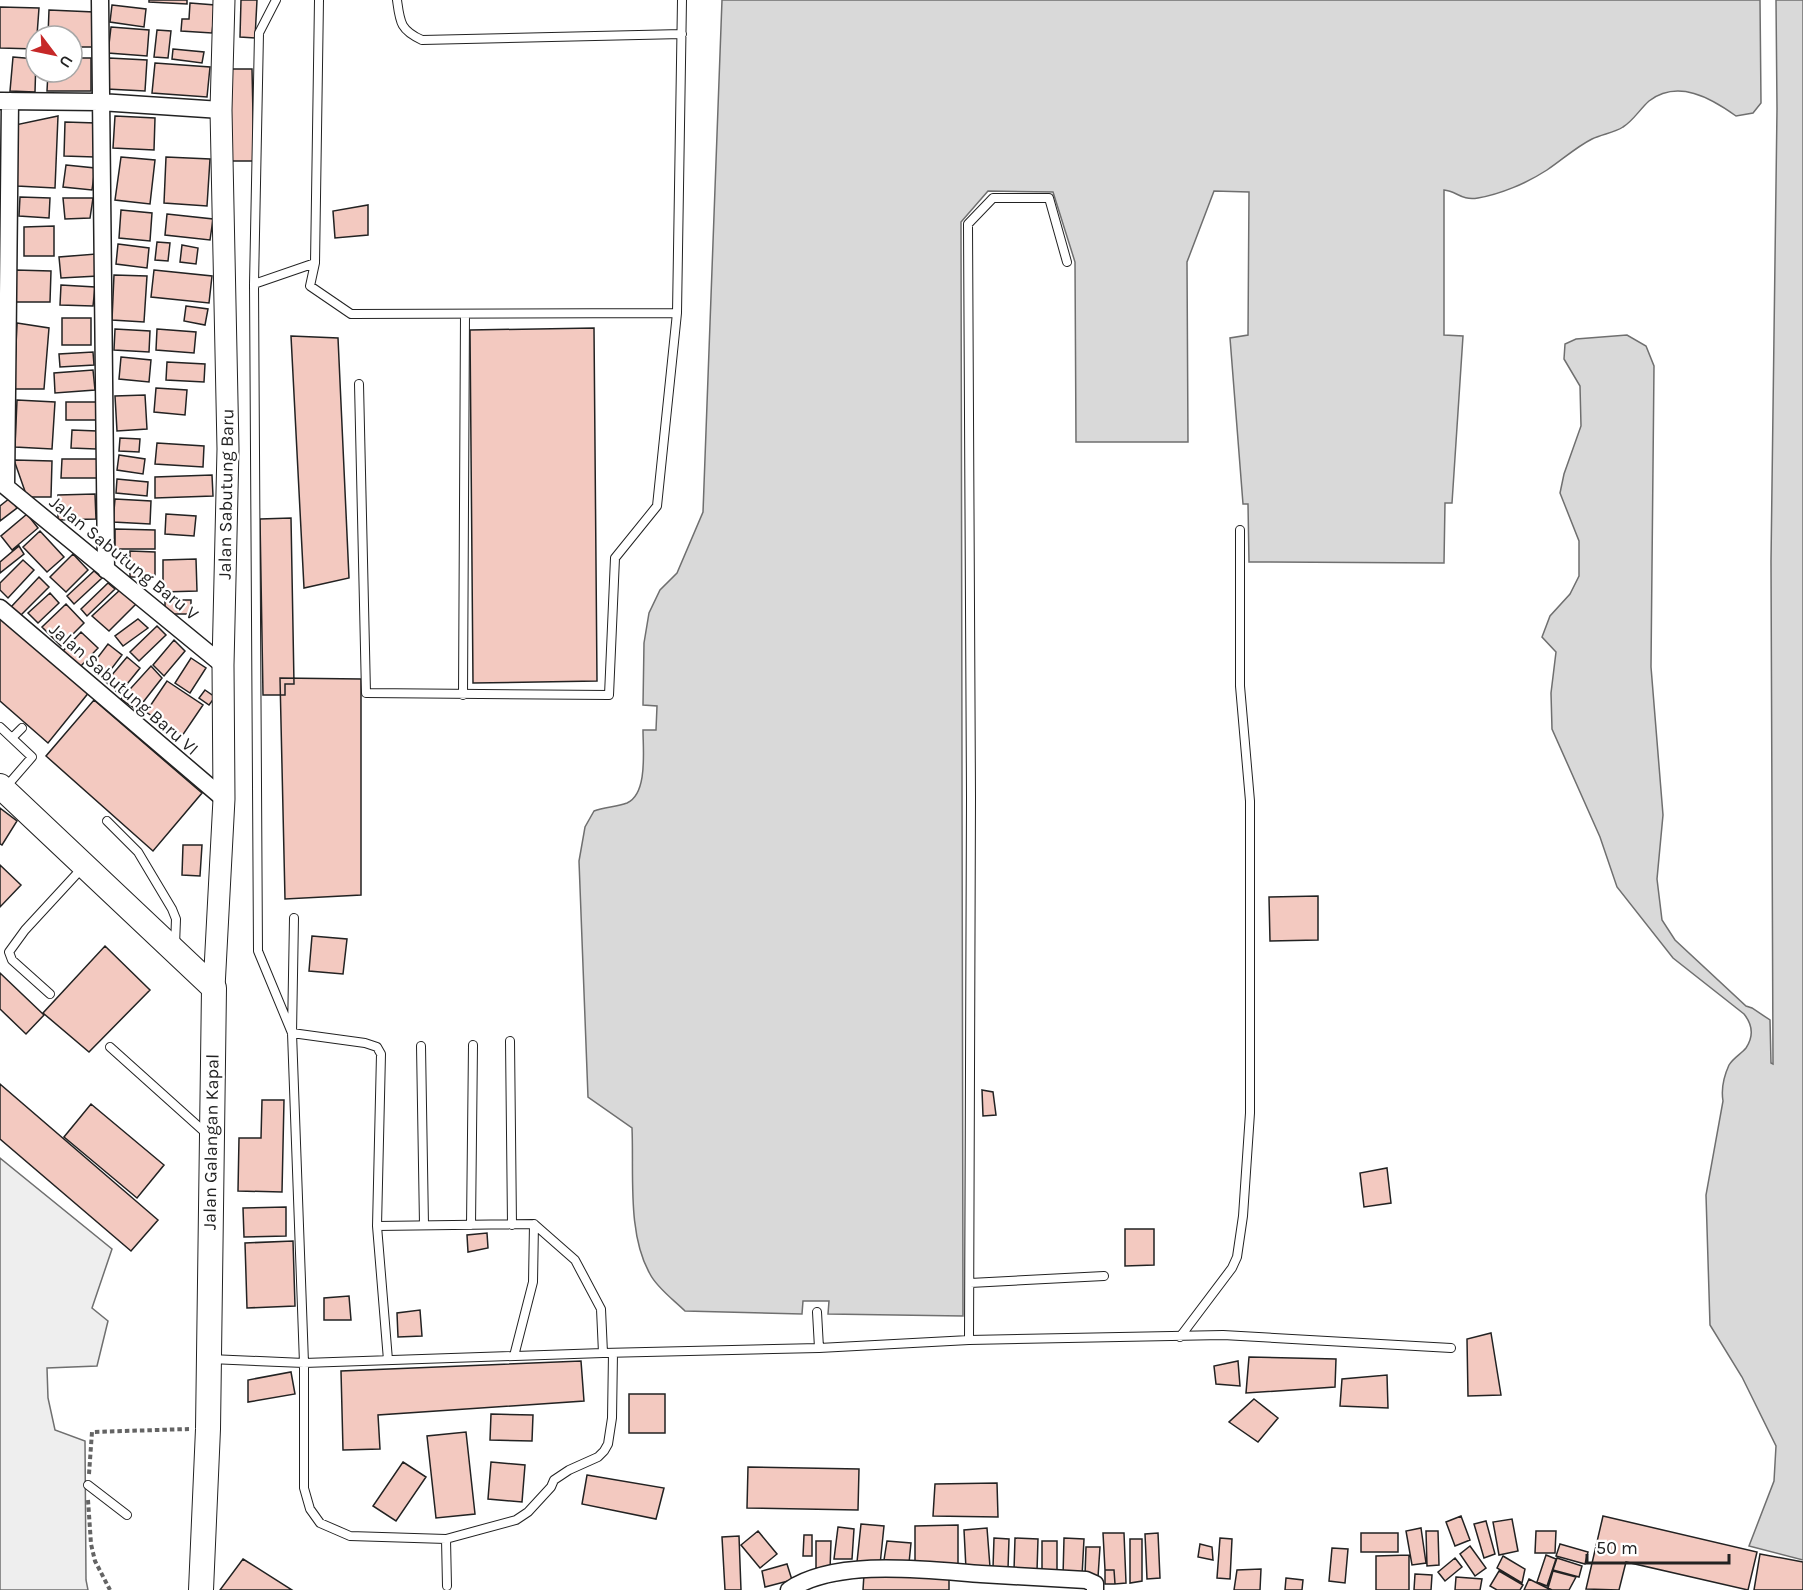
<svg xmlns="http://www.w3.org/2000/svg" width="1803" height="1590" font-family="Karla,sans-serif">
<rect width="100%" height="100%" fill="#fff"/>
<path fill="#eee" stroke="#6f6f6f" stroke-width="1.5" d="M0,1158L112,1249L92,1308L108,1321L97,1366L47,1368L48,1398L55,1430L85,1441L86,1580L88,1590H0Z"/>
<path fill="#d9d9d9" stroke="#6f6f6f" stroke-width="1.5" d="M722,0H1760L1761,103L1753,113L1736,116C1711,98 1678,79 1649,101C1640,109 1633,121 1623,127C1614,133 1602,134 1592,139C1576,147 1562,160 1547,170C1527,183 1501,194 1478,198C1461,201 1457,191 1444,190V335L1463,336L1452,503H1445L1444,563L1249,562L1248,504H1243L1230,338L1248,335L1249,192L1214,191L1187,262L1188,442H1076L1075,262L1053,192L988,191L961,222L963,1316L828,1314L829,1301H803L802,1314L685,1311C674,1300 657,1288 650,1274C627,1234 634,1173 632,1128L588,1097L579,861L585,827L594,811C604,807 616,807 627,803C648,794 643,750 643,730H656L657,706L643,705L644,643L649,613L660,590L677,573L703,512Z
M1776,0H1803V1560L1749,1546L1774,1481L1776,1446L1742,1377L1710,1325L1706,1195L1723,1101C1721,1089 1724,1076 1729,1065C1733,1058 1741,1054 1746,1048C1754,1036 1752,1024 1744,1014L1673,958L1617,887L1600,837L1552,729L1551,693L1556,652L1542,637L1550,616L1570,594L1579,576V541L1560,493L1564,474L1581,426L1580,386L1564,359L1565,344L1576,339L1627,335L1646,346L1654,366L1651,667L1663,815L1657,879L1662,920L1675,940L1746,1006L1752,1008L1770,1020L1771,1063L1773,1064L1771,561L1777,109Z"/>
<path fill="#f3c9c0" stroke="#222" stroke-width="1.5" d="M149,0H187V4L149,2Z
M241,0H257L255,38L240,37Z
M190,3L215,5L212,33L181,31L182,19H189Z
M112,5L146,9L144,27L110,22Z
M0,7L39,8L36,49L0,48Z
M49,10L94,12L92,47H72V36H48Z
M111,27L149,30L147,56L108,53Z
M157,30L171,31L168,58L154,57Z
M173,49L204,52L202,63L172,59Z
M13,57L36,59L35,92L10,91Z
M72,58H91V91H47L48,72H72Z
M109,58L147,60L145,91L107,89Z
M155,63L210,67L207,97L152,93Z
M228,69H252L254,161H230Z
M58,116L55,188L17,186L15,125Z
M115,116L155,118L154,150L113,148Z
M65,122L96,123L95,157L64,156Z
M121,157L155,160L150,204L115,200Z
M166,157L210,159L207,206L164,203Z
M66,165L95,168L92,190L63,187Z
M20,197L50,198L49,218L19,216Z
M63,198H93L90,218L65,219Z
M368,205V235L335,238L333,211Z
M121,210L152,213L150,241L119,238Z
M167,214L213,219L210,240L165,235Z
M54,226V256H24V227Z
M157,242L170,243L168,261L155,260Z
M118,244L149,248L147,268L116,264Z
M182,245L198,248L196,264L180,262Z
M96,254L98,276L61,278L59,257Z
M15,270L51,271L50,302H14Z
M154,270L212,276L209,303L151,297Z
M114,275L147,276L144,322L112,320Z
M61,285L95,287L93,306L60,305Z
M186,306L208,309L205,325L184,321Z
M62,318H91V345H62Z
M17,323L49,328L44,389H14Z
M594,328L597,681L473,683L470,330Z
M115,329L150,331L149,352L114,350Z
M157,329L196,332L194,353L156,350Z
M291,336L338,338L349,578L304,588Z
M93,352L94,365L60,367L59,354Z
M121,357L151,360L149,382L119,379Z
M167,362L205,364L204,382L166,380Z
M93,370L95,390L55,393L54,373Z
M156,388L187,390L185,415L154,412Z
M145,395L147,429L117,431L115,396Z
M17,400L55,402L52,449L15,447Z
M66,402H96V420H66Z
M72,430L97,431L96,449L71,448Z
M120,438L140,439L139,452L119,451Z
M157,443L204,446L203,467L155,464Z
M119,455L145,459L143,474L117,470Z
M62,459H101V478H61Z
M14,460L52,461L51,497H27Z
M212,475L213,496L155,498V477Z
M117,479L148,482L147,496L116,493Z
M95,494L96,519L58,520V495Z
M10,498L17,508L0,521V506Z
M115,499L151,501L150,524L113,522Z
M27,514L38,528L12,550L1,536Z
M166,514L196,516L194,536L165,534Z
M291,518L294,684H285V695H263L260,519Z
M115,529L155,530V549H115Z
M40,531L64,557L47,572L23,547Z
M19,546L24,554L0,573V562Z
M130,551L155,552V577H130Z
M73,554L88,570L66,592L50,577Z
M196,559L197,591L163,592V560Z
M23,560L34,570L8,598L0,590V583Z
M94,571L102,578L74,604L67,596Z
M39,577L49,587L20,616L11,607Z
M108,583L115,589L87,616L81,609Z
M121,589L136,604L109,631L92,616Z
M50,593L59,603L38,623L28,613Z
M165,600H191V614H165Z
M66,604L84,623L61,646L42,627Z
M0,612L90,691L48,743L0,701Z
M138,619L148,628L123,646L115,636Z
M157,626L166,635L139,661L130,652Z
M81,632L98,648L80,667L63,651Z
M174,640L185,651L164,676L153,665Z
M108,644L122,655L106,676L92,665Z
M127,657L140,668L119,694L106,682Z
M191,658L206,668L190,693L175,683Z
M151,666L162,678L137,710L121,699Z
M280,678L361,679V895L285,899Z
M167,681L203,705L182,736L146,712Z
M205,690L215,697L209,705L199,698Z
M94,700L202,793L153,851L46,756Z
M0,808L17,821L2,845L0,844Z
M183,845H202L200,876L182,875Z
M0,865L21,885L0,907Z
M1318,896V940L1270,941L1269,897Z
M312,936L347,939L343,974L309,971Z
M105,946L150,990L89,1052L43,1013Z
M0,973L44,1015L26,1034L0,1009Z
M0,1084L158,1220L131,1251L0,1139Z
M982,1090L993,1092L996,1115L983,1116Z
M262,1100H284L282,1192L238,1191L239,1138H261Z
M91,1104L164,1165L137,1198L64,1137Z
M1387,1168L1391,1203L1364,1207L1360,1173Z
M286,1207V1236L244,1237L243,1208Z
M1125,1229H1154V1265L1125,1266Z
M487,1233L488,1248L468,1252L467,1235Z
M293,1241L295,1306L247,1308L245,1243Z
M349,1296L351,1320H324V1298Z
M420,1310L422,1336L398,1337L397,1313Z
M1491,1333L1501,1395L1468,1396L1467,1339Z
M1249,1357L1336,1359L1335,1387L1246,1393Z
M581,1361L584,1401L378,1415L380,1449L343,1450L341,1371Z
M1238,1361L1240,1386L1216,1384L1214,1366Z
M291,1372L295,1394L248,1402V1380Z
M1387,1375L1388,1408L1340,1406L1342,1379Z
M629,1394H665V1433H629Z
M1254,1399L1278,1418L1258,1442L1229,1422Z
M491,1414L533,1415L532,1441L490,1440Z
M466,1432L475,1514L436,1518L427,1436Z
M403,1462L426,1477L396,1521L373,1506Z
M491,1462L525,1465L522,1502L488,1499Z
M748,1467L859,1469L858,1510L747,1508Z
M587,1475L664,1488L656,1519L582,1504Z
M997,1483L998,1517L933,1516L935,1484Z
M1461,1516L1470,1540L1455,1546L1446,1522Z
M1603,1516L1757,1552L1748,1590L1626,1562L1619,1590L1586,1589Z
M1512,1519L1518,1551L1499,1555L1493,1522Z
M1486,1521L1495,1554L1484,1558L1474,1524Z
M861,1524L884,1526L880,1565L857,1562Z
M958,1525V1564L915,1565V1526Z
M838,1527L854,1529L852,1559H834Z
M987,1528L990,1567L966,1569L964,1530Z
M1421,1528L1426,1563L1412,1565L1406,1531Z
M758,1531L777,1554L760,1568L741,1545Z
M1426,1531H1438L1439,1565L1427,1566Z
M1536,1531H1556L1555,1553H1535Z
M1103,1533H1124L1126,1583L1115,1584L1114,1570H1105Z
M1158,1533L1160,1578L1147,1579L1145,1534Z
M1361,1533H1398V1552H1361Z
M804,1535H812V1556H803Z
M739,1536L741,1590H725L722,1537Z
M994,1538L1009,1539L1008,1569L993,1568Z
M1015,1538L1038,1539L1037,1571L1014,1570Z
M1064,1538L1084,1539L1082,1576H1063Z
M1220,1538L1232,1539L1230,1579L1217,1578Z
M1130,1539H1142V1581L1130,1583Z
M816,1541H831L830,1570L816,1568Z
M887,1541L911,1543L909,1563L884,1560Z
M1042,1541H1057V1571H1042Z
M1200,1544L1212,1547L1213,1560L1198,1557Z
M1560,1544L1588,1552L1585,1564L1556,1556Z
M1470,1546L1486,1568L1475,1576L1460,1554Z
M1086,1547H1100L1098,1577L1085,1576Z
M1332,1548L1348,1549L1345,1583L1329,1581Z
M1760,1554L1803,1562V1590H1754Z
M1409,1555V1590H1376V1556Z
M1546,1555L1556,1559L1547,1586L1537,1582Z
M1503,1556L1525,1569L1522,1583L1497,1568Z
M1455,1558L1462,1567L1445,1581L1438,1572Z
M1557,1558L1582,1566L1579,1577L1553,1570Z
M243,1559L292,1590H220Z
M787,1564L792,1580L765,1587L762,1571Z
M1261,1569L1260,1590H1234L1237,1570Z
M1105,1570H1114L1115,1584H1105Z
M1499,1571L1523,1585L1520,1590H1497L1490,1586Z
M1553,1571L1576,1577L1569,1590H1552L1548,1588Z
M864,1574L949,1577V1590H863Z
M1415,1574L1432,1575L1431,1590H1414Z
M1456,1577L1482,1579L1480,1590H1455Z
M1286,1578L1303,1580L1302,1590H1285Z
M1529,1579L1551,1590H1524Z"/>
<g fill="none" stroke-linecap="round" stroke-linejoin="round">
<g stroke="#222" stroke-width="10">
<path id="service" d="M276,0L259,33L254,284L258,951L292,1033L304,1363V1488L310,1509L320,1523L350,1536L446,1539L516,1520L528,1512L551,1487L554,1480L569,1470L598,1457L604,1451L608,1444L612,1418L613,1353
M397,0C400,22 400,30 422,40L682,34
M315,263L310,286L351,314L677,313
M254,284L315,263L319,0
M359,384L366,693L609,695L615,558L657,506L677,313L682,0
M463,695L465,314
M0,727L32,757L6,787
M12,738L22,728
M107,821L138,852L172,909L176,919L175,945
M294,918L292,1033L365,1043L377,1047L381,1054L377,1226L388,1360
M50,994L12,960L9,952L25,930L84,866
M510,1041L512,1225
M421,1046L424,1225
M110,1047L208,1135
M471,1225L473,1045
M377,1226L534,1224L575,1260L601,1309L603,1353
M970,1283L1104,1276
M817,1312L819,1348
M1180,1337L1232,1268L1237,1257L1243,1216L1250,1113V801L1240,686V530
M969,1340L971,797L968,224L993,198H1049L1067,262
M514,1356L533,1282L534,1224
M210,1359L304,1363L603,1353L819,1348L969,1340L1223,1335L1451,1348
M88,1485L127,1515
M446,1539L447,1586"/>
</g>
<g stroke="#222" stroke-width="19">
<path id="minor" d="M100,0L106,570
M1,101L100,102L221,110
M0,482L223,665
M6,487L10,101
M0,608L224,799
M789,1590C836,1558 927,1570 981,1574C1016,1576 1051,1578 1086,1580L1095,1584V1590"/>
</g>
<g stroke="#222" stroke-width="23">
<path id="tertiary" d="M214,988L224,799L223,665L228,449L221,110L224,0"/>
</g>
<g stroke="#222" stroke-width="26">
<path id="secondary" d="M0,786L214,988L208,1429L201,1590"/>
</g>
<path stroke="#646464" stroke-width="4" stroke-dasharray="4.5 3" stroke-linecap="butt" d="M89,1474L92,1432L189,1429
M88,1500L91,1544L95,1561L110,1590"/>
<use href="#service" stroke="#fff" stroke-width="8"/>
<use href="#minor" stroke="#fff" stroke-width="16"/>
<use href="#tertiary" stroke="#fff" stroke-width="21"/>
<use href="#secondary" stroke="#fff" stroke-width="24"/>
</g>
<g text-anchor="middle" stroke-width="4.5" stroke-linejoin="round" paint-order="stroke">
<g font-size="18" fill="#222" stroke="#fff">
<text transform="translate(226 494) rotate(-89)" y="6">Jalan Sabutung Baru</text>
<text transform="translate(124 558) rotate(39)" y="6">Jalan Sabutung Baru V</text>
<text transform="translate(124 689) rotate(41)" y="6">Jalan Sabutung Baru VI</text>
<text transform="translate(211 1142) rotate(-89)" y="6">Jalan Galangan Kapal</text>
</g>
</g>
<g transform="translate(54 54) rotate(122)"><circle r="28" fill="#ffffff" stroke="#a7a7a7" stroke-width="1.5"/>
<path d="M0-4.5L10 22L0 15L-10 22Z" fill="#c62828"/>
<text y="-9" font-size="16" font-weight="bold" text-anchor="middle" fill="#222222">U</text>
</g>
<path d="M1587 1554v9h142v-9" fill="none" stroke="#222222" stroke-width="3"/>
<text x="1596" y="1554" font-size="18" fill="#222222" stroke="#ffffff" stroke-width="4.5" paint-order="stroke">50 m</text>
</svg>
